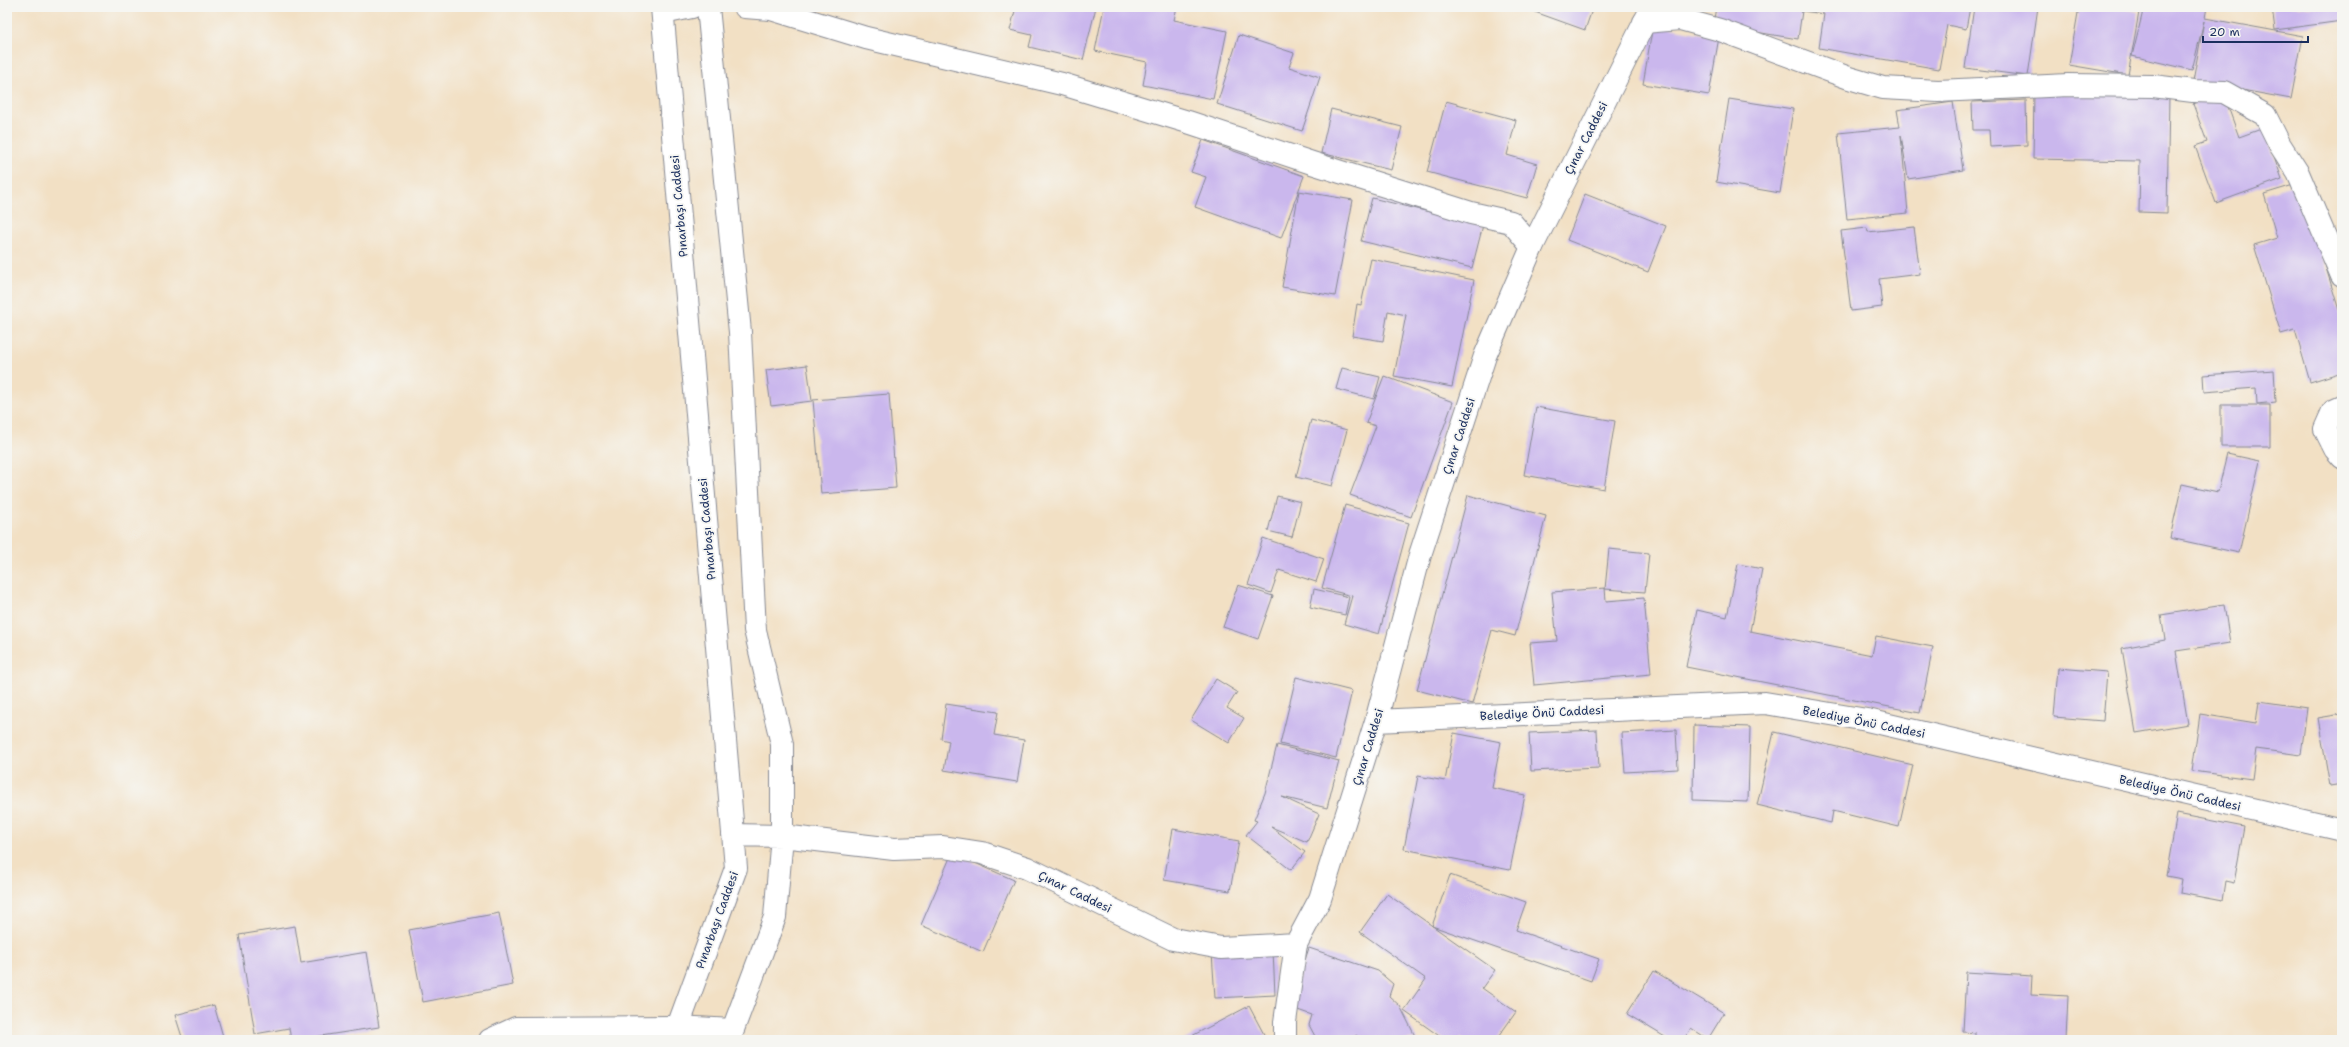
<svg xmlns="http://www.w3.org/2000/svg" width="2349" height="1047" font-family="'Shantell Sans',sans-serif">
<rect width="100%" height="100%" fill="#f6f6f2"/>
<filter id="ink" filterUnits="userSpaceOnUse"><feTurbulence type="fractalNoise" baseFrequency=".025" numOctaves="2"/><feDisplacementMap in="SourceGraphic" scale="8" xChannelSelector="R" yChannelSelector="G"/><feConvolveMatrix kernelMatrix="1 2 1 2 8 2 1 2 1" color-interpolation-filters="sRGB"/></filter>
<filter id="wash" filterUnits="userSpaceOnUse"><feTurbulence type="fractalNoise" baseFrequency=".012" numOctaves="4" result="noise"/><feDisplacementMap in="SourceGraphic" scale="16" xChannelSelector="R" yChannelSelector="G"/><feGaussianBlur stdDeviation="0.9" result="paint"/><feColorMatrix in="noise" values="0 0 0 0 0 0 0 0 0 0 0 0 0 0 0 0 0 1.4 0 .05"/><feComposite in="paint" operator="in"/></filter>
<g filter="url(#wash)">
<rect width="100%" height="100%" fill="#f2e0c4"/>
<g id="blocks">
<path fill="#cab7ed" d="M1016,7H1096L1083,60L1029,47L1032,35L1010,30Z
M1104,7H1177L1174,20L1227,31L1213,99L1143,85L1147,62L1095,51Z
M1521,7H1593L1585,30Z
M1716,7H1970L1966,29L1947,25L1939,69L1819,48L1824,14L1802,11L1798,39L1713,25Z
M1974,7H2038L2028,76L1965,68Z
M2079,7H2114L2139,12L2128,75L2069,65Z
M2144,7H2207L2205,18L2303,36L2291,99L2193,81L2204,21L2192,70L2132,56Z
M2272,7H2342V21L2275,30Z
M1653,25L1719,37L1709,95L1643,84Z
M1239,35L1294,53L1289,67L1320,77L1302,131L1217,104Z
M2034,93L2169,96L2167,213L2139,212L2140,161L2033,159Z
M2223,93L2239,137L2264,128L2282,179L2216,203L2195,146L2207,142L2193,104Z
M1729,99L1793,109L1780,193L1716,182Z
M2026,100L2027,145L1990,147L1989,130H1973L1972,102Z
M1446,101L1516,120L1507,155L1537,164L1527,198L1427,172Z
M1953,102L1963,170L1908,179L1901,135L1908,213L1847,219L1838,133L1900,127L1897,110Z
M1331,109L1402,127L1391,170L1321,153Z
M1203,140L1304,176L1281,238L1195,207L1206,177L1191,172Z
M2300,183L2342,320V372L2310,382L2295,330L2281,334L2254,245L2277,238L2264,194Z
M1299,191L1353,200L1335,296L1282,287Z
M1585,194L1666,226L1648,272L1567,240Z
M1372,198L1483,225L1472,268L1361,241Z
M1914,227L1920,274L1879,279L1882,307L1851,311L1841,231L1867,228L1868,232Z
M2342,235V259L2335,237Z
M1371,259L1474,280L1452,387L1394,376L1406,315L1388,311L1383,341L1352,336L1357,304L1361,305Z
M807,365L812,401L771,406L766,370Z
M1342,368L1380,377L1374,399L1336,389Z
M2274,370L2276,402L2257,404L2256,388L2204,392L2203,375Z
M1384,376L1453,402L1411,517L1350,495L1376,426L1366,423Z
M889,394L896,488L821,494L813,400Z
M2221,405H2270V447H2221Z
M1536,407L1615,421L1604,489L1524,475Z
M1311,420L1347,430L1332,486L1296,477Z
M2227,454L2260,461L2239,553L2170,538L2182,484L2218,492Z
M1468,495L1546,516L1515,636L1492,630L1472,704L1417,690Z
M1277,496L1301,502L1292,537L1268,531Z
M1345,505L1409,523L1379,634L1344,624L1352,596L1322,588Z
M1263,538L1324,559L1316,582L1279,570L1271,593L1248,585Z
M1609,549L1649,553L1645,592L1605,589Z
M1738,564L1762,569L1750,631L1872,655L1876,636L1933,647L1920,713L1686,667L1697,610L1727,617Z
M1238,585L1273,596L1258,639L1223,627Z
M1605,588L1606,601L1644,598L1651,674L1534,685L1530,643L1557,641L1552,592Z
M1314,589L1349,597L1345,615L1310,607Z
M2224,605L2230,643L2176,651L2188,724L2136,733L2122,648L2165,640L2161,615Z
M2058,668L2107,672L2103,721L2054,717Z
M1296,677L1352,691L1336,758L1280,744Z
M1216,679L1237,692L1227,708L1244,718L1229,743L1191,720Z
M2259,701L2307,708L2301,755L2256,749L2252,779L2192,771L2200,714L2256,723Z
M946,704L998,712L994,735L1024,740L1017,782L944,770L949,741L941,739Z
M2342,714V784L2330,786L2318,718Z
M1694,725L1750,727L1748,802L1693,800Z
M1597,730L1599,768L1531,771L1529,733Z
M1676,730L1678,769L1625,772L1622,733Z
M1774,732L1913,765L1899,827L1833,811L1831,823L1757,805Z
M1454,733L1501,742L1492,788L1525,795L1510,870L1404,849L1418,776L1445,781Z
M1277,745L1339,761L1327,808L1282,797L1319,814L1307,842L1271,827L1305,852L1291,870L1246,835L1257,821L1254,820L1265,793Z
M2177,814L2244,827L2234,883L2225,881L2222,901L2180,893L2182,879L2166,876Z
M1173,829L1239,841L1230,891L1164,880Z
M952,853L1014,880L983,952L921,925Z
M1450,875L1526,902L1516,930L1599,959L1591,981L1432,926Z
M1387,894L1495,970L1482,988L1516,1012L1496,1040H1464L1460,1037L1458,1040H1445L1404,1011L1426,979L1360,932Z
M499,913L513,985L423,1002L409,930Z
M295,926L301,963L367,952L379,1027L295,1040H291L289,1028L255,1034L239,935Z
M1309,948L1378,971L1393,984L1389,996L1400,1006L1417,1040H1362L1356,1035L1354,1040H1317L1309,1025L1312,1015L1289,1007Z
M1273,950L1275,995L1215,998L1212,953Z
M1654,971L1724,1013L1708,1039L1691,1028L1684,1040H1670L1627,1014Z
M1966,972L2032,976L2031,994L2068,996L2066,1040H1975V1033L1963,1032Z
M214,1005L224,1040H183L175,1015Z
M1249,1006L1267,1040H1184Z"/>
</g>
</g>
<g filter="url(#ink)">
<use href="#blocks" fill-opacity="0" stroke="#868891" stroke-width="1"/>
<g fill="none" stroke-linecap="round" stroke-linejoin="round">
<g stroke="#868891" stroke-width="24">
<path id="minor" d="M745,7L771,9L866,38L1062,84L1188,122L1312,163L1471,213L1511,222L1532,247
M663,13L692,7
M1644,22L1680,19L1720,30L1849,78L1883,88L1938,91L2068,85L2153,86L2193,91L2224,92L2265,115L2280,145L2298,173L2342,276
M2342,407L2333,411L2325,429L2335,449L2342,457
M490,1040L516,1028L677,1027L733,1030
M1285,1040V1022L1296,944"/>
</g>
<g stroke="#868891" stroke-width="24">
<path id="tertiary" d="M662,7L736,868L673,1040
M708,7L740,332L755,630L782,744V836L775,917L729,1040
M1376,721L1765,703L1867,720L2342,830
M733,835L782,836L894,849L943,847L982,853L1027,868L1173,939L1221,948L1296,944L1320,899L1376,721L1420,555L1485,356L1532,247L1652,7"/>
</g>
<use href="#minor" stroke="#fff" stroke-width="22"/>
<use href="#tertiary" stroke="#fff" stroke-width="22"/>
</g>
</g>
<g text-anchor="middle" stroke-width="3.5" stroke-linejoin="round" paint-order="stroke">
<g font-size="12" fill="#1b2f5e" stroke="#f6f6f2">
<text transform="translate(1586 138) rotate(-63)" y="4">Çınar Caddesi</text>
<text transform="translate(679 206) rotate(-95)" y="4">Pınarbaşı Caddesi</text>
<text transform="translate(1459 436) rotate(-72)" y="4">Çınar Caddesi</text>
<text transform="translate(707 529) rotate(-95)" y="4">Pınarbaşı Caddesi</text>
<text transform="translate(1542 713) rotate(-3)" y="4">Belediye Önü Caddesi</text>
<text transform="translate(1864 722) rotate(11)" y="4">Belediye Önü Caddesi</text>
<text transform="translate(1368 747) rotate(-73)" y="4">Çınar Caddesi</text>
<text transform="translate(2180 793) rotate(13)" y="4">Belediye Önü Caddesi</text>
<text transform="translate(1075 892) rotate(26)" y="4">Çınar Caddesi</text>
<text transform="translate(717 920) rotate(-70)" y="4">Pınarbaşı Caddesi</text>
</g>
</g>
<rect width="2349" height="1047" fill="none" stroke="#f6f6f2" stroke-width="24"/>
<path d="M2203 36v6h105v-6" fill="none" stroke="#1b2f5e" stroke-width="2"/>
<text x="2209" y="36" font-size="12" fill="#1b2f5e" stroke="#f6f6f2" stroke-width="3" paint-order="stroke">20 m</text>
</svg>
